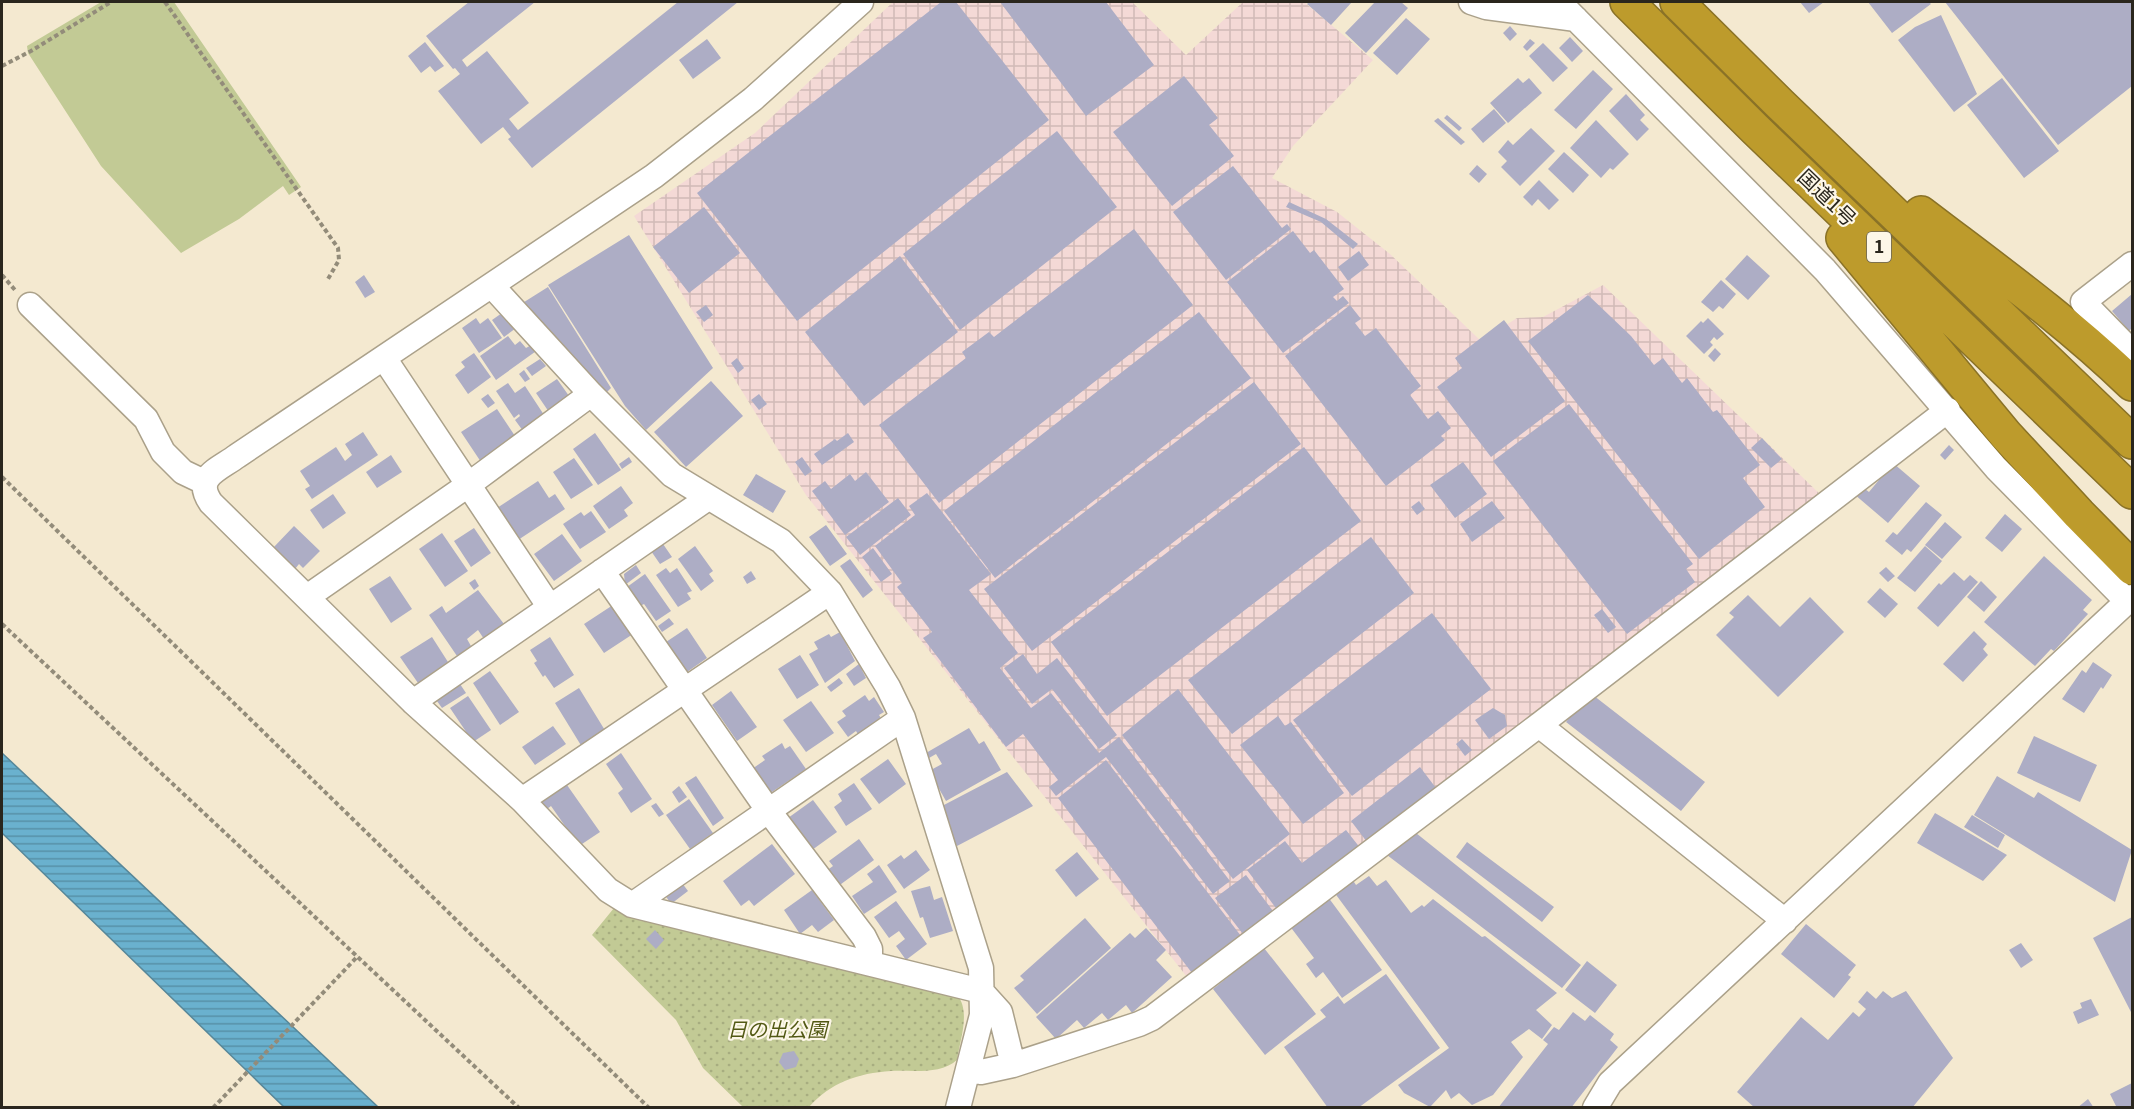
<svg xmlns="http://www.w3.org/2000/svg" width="2134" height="1109" font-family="Georgia,'Noto Sans JP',serif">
<defs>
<pattern id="industrial-grid" width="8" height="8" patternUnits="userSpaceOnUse" patternTransform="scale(1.5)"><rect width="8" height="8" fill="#f4d9d6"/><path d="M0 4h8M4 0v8" fill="none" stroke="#d1bab7"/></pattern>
<pattern id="park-dots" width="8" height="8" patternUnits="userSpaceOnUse" patternTransform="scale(1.5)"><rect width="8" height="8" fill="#c2ca95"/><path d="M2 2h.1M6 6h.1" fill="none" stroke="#a7ad80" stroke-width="1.8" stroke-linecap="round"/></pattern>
<pattern id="water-rules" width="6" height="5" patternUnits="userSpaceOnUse" patternTransform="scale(1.5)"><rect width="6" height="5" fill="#6ab1ce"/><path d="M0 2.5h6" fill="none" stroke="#5790a7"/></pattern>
</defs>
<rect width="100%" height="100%" fill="#f4e9d0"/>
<path fill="url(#industrial-grid)" d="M893,2H1132L1186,55L1243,2H1304L1373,60L1293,146L1272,178L1337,212L1390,254L1481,341L1517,318L1543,317L1603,285L1824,498L1191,982L806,495L634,216L755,133Z"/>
<path fill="#c2ca95" d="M101,2H174L301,187L289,195L283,186L239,219L181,253L101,166L28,53L27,46Z"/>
<path fill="url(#park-dots)" d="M614,908L957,995C971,1011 960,1040 957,1060C940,1075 913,1070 891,1071C858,1073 830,1083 809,1107H743L703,1068L676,1020L592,935Z"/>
<path fill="url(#water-rules)" stroke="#578799" stroke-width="1.5" d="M2,753L378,1107H284L2,833Z"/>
<path fill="#adadc5" d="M469,2H535L462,60L467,67L487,51L529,103L509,119L518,130L678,2H738L532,168L508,139L511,137L503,127L481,144L438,91L460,74L455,68L453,69L426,36Z
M941,2H956L1049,120L797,321L697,193Z
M1000,2H1106L1154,65L1086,116Z
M1309,2H1352L1331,25L1307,4Z
M1375,2H1401L1408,8L1366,53L1345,33Z
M1800,2H1824L1809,13Z
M1868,2H1929L1931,4L1892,33Z
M1945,2H2132V86L2058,145Z
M1941,15L1977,94L1954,112L1898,40L1915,27Z
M1406,18L1430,39L1397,75L1373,53Z
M1510,26L1517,34L1510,41L1503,33Z
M1570,37L1583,51L1572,62L1559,48Z
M707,39L721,58L693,79L679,60Z
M1530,39L1535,43L1527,51L1523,47Z
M425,42L444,66L435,72L430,66L421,73L408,56Z
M1543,43L1568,68L1553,82L1529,56Z
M1593,70L1613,89L1576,129L1554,110Z
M1184,76L1218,118L1209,125L1234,156L1172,206L1113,132Z
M1518,78L1523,83L1529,78L1542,93L1508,123L1490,103Z
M2002,78L2059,151L2024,178L1967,105Z
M1626,94L1645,115L1640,120L1649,129L1637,141L1609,111Z
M1494,109L1506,123L1483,143L1471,129Z
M1447,115L1462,128L1459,131L1444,118Z
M1438,118L1465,142L1461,145L1434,121Z
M1596,120L1629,154L1613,170L1610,168L1601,178L1570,148Z
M1531,128L1555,151L1520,186L1501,167L1507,161L1498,152L1508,140L1513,145Z
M1057,131L1117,207L960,330L903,254Z
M1564,152L1589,175L1573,193L1548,169Z
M1477,165L1487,174L1479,183L1469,174Z
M1233,166L1282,228L1287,224L1291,229L1226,280L1173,212Z
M1539,180L1559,200L1549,210L1538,199L1532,206L1523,197Z
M1289,202L1326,219L1358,244L1353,249L1321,222L1286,207Z
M704,207L740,253L689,293L653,247Z
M1134,229L1193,305L939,503L879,425L966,358L962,352L989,332L994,337Z
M1293,231L1310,253L1314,250L1344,289L1333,297L1337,301L1343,296L1349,303L1283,353L1227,282Z
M629,235L713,368L646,430L625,406L548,285Z
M1359,251L1369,265L1348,281L1338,267Z
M1747,255L1770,276L1748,300L1725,279Z
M900,256L958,332L864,406L805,332Z
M364,275L375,292L365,298L355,282Z
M1721,280L1736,294L1723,309L1719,306L1713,312L1701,302Z
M548,287L611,388L607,392L521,304Z
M2132,294V328L2129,331L2112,311Z
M1588,295L1631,336L1654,365L1663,358L1682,383L1687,378L1713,412L1717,410L1760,465L1743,478L1765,507L1699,559L1528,341Z
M706,305L713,315L704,322L696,312Z
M1350,305L1361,319L1355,323L1365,336L1376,328L1421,386L1410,395L1428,419L1438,411L1451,428L1441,436L1445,440L1386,486L1285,356Z
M1199,312L1251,378L995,578L944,511Z
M502,313L516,328L504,337L492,320Z
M476,318L480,324L488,318L502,338L479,353L462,328Z
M1708,318L1724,334L1717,340L1714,337L1710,342L1713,345L1704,354L1686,336L1701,321L1703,323Z
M1504,320L1565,401L1491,457L1437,387L1462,368L1455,358Z
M508,336L515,345L520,341L526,348L533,344L539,349L496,380L480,356Z
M1715,348L1721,354L1714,362L1708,356Z
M474,353L491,377L468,394L455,375L465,367L461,362Z
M737,358L744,368L738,373L731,363Z
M540,359L546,366L532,376L526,368Z
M524,370L530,379L525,382L519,374Z
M557,379L574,403L553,418L536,393Z
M711,381L743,416L686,467L654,432Z
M1254,382L1301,444L1032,651L984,589Z
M508,383L515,393L525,386L548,421L526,435L515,420L520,416L519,414L514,418L496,391Z
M488,394L495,403L488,408L481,399Z
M759,394L767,404L759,410L751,400Z
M1569,404L1693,564L1686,569L1695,582L1627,634L1493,461Z
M497,409L519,442L483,465L461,432Z
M363,432L378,455L312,499L305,489L310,486L300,471L336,447L345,461L352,455L345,444Z
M595,433L621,470L598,485L573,449Z
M848,433L854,442L822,465L814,454L835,439L837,441Z
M1762,438L1782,459L1771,468L1751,448Z
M1949,445L1954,450L1945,460L1940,455Z
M1304,447L1361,521L1107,716L1051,642Z
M391,455L402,472L377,488L366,472Z
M629,457L632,462L622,469L619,464Z
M802,457L812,471L805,476L795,462Z
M574,458L593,485L571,499L553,472Z
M1463,462L1487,494L1455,518L1430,485Z
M1893,463L1920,486L1888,523L1854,494L1861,486L1869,492Z
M866,472L889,502L845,535L812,491L825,481L831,489L850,474L855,481Z
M756,474L786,491L773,513L743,495Z
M538,481L549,498L555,494L565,509L518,540L497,508Z
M621,486L633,503L624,510L628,516L609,529L593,506Z
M927,493L991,574L969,590L1018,653L1000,668L1031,708L1051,693L1099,753L1119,737L1230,881L1213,894L1106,757L1056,796L1049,787L1058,780L1023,734L1006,747L923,638L932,632L897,587L902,583L875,546L915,515L909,506Z
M333,494L346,513L323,529L310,510Z
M898,498L911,515L860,555L846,537Z
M1419,501L1425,509L1417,515L1411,507Z
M1492,501L1505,518L1472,542L1460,524Z
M1926,502L1942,515L1911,552L1907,549L1902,555L1885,541L1893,532L1897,535Z
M591,511L606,532L580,549L563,524L581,512L584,516Z
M2005,514L2022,529L2002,552L1985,538Z
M1945,522L1962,537L1942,559L1925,545Z
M826,525L847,554L830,566L809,537Z
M294,526L320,551L303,568L299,564L295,569L273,548Z
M474,528L491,553L471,567L454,541Z
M442,533L468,571L445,587L419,549Z
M562,534L582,561L554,581L534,554Z
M1371,537L1414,593L1232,734L1188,680Z
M663,544L672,557L660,564L651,551Z
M695,546L713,571L709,574L714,581L701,591L678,559Z
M1925,546L1942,561L1915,592L1897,578Z
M873,548L892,574L881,582L862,557Z
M2044,556L2092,600L2083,610L2088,614L2054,651L2051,649L2035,666L1984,622Z
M850,559L873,590L863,598L840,566Z
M636,565L641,573L625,585L624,574Z
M1886,567L1895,576L1888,582L1879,573Z
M666,568L670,573L677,568L692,591L687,593L691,599L678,607L656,575Z
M751,571L756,579L747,584L743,577Z
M1954,572L1964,581L1970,575L1978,582L1938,627L1917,608L1939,583L1941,585Z
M645,574L671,611L656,621L644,604L640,606L627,587Z
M390,576L412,609L391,623L369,589Z
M475,579L479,586L474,590L469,583Z
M1981,581L1997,597L1984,612L1967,597Z
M1880,588L1898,604L1885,618L1867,602Z
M478,590L504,624L484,639L478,630L467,639L471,646L457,656L429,615L442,606L446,613Z
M1748,595L1780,627L1810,597L1844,632L1778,697L1716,635L1734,617L1729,613Z
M613,605L633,634L604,653L584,624Z
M1602,609L1616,627L1608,633L1594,615Z
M1432,613L1491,689L1352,796L1293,720Z
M669,618L674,624L662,632L658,626Z
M687,628L707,658L687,672L666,642Z
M1974,631L1987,644L1983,649L1988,655L1963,682L1943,664Z
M840,632L855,661L825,683L809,654L818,649L814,642L829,634L831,637Z
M432,637L448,662L418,683L400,657Z
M550,637L574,675L554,688L545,675L543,677L534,663L537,661L530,650Z
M1023,654L1037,674L1057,658L1117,735L1099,749L1052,689L1032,704L1004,668Z
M800,655L819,685L797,699L778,669Z
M2093,662L2112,675L2103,689L2101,687L2084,713L2062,699L2082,670L2086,673Z
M859,664L866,678L854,686L846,674Z
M490,671L519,712L500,725L473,683Z
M839,678L843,683L831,692L827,687Z
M458,681L466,693L442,708L434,697Z
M579,688L606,732L582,747L555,703Z
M1178,689L1290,834L1233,879L1122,735Z
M731,691L757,727L737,741L712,705Z
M1589,692L1705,782L1681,811L1566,722Z
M865,695L869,701L874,697L884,712L879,715L882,720L859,736L856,731L848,737L837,722L846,716L842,711Z
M468,696L491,730L473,742L450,708Z
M811,701L834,733L806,752L783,720Z
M1493,708L1505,715L1507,726L1489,739L1475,720Z
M1278,716L1285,726L1291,722L1344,793L1303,824L1240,745Z
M553,726L566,744L535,765L522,747Z
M969,728L979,744L984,741L1001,770L946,801L929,771L942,764L936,754L929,758L926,753Z
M2034,736L2097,765L2080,802L2017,773Z
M1462,739L1472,750L1465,756L1456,744Z
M782,743L785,749L790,746L806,769L769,794L752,769L765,760L762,756Z
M621,753L652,799L631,813L618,793L623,789L606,764Z
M888,759L906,784L879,804L860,779Z
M1106,760L1241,936L1192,973L1058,798Z
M1420,767L1436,788L1367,842L1351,821Z
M1007,772L1033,806L957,846L950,833L942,806Z
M696,776L724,818L713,826L685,783Z
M1997,776L2034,798L2038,792L2132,850L2115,902L1974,815Z
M854,783L872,809L846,826L834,807L842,801L838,794Z
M567,785L600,832L579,846L551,806L547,809L542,802Z
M679,786L687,797L679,803L672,792Z
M689,799L713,833L690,849L666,815Z
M813,800L837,832L812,850L788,818Z
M656,803L664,814L659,817L651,806Z
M1935,813L2007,855L1983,881L1917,843Z
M1972,815L2005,835L1998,848L1964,827Z
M1346,830L1361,849L1279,912L1247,870L1285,841L1302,863Z
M1416,833L1581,965L1562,988L1387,855Z
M859,839L874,860L837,887L826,871L833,866L829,861Z
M1467,842L1554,907L1542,922L1456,857Z
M772,844L795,874L754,906L749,900L741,906L723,881Z
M916,850L930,870L904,889L887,865L901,855L904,859Z
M1077,852L1099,879L1076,897L1055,870Z
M879,865L897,892L864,914L852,896L873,882L867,874Z
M1246,875L1273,911L1243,934L1215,898Z
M1369,876L1377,886L1386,880L1411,913L1422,905L1424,907L1433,899L1482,937L1485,936L1557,993L1536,1010L1552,1025L1542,1039L1529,1029L1511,1042L1523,1057L1493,1095L1472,1105L1459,1093L1451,1099L1446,1090L1430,1107L1404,1093L1398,1085L1449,1048L1334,892L1352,879L1356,885Z
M682,883L688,891L671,904L665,895Z
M930,886L934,900L942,897L953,931L930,938L923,917L920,918L911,891Z
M812,890L834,920L818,932L812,925L800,934L784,910Z
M1328,897L1382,970L1342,998L1323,972L1316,978L1306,964L1314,958L1289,925Z
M896,901L927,944L906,960L896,946L905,939L899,931L889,938L874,917Z
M2132,917V1014L2093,938Z
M1085,918L1111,948L1037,1014L1014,988L1024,980L1020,976Z
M1806,924L1856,965L1848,975L1851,977L1834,998L1781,954Z
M1146,928L1166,950L1156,960L1172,977L1132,1013L1126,1005L1108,1020L1102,1013L1084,1028L1077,1020L1056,1039L1036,1017L1130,933L1135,938Z
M655,930L664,940L656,949L646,939Z
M2021,943L2033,960L2021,968L2009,950Z
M1264,948L1316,1014L1265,1055L1213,989Z
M1587,961L1617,985L1595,1013L1565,990Z
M1386,974L1440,1048L1358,1108H1328L1284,1047L1326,1017L1320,1010L1338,996L1344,1004Z
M1867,991L1876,999L1883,991L1892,998L1906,991L1953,1058L1912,1108H1755L1737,1092L1801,1017L1828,1040L1853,1012L1859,1017L1866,1009L1858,1002Z
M2091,999L2099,1015L2078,1024L2073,1012L2082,1008L2080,1003Z
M1573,1012L1585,1021L1590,1015L1614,1034L1610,1040L1618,1047L1571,1108H1498L1548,1044L1543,1040L1554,1027L1559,1030Z
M794,1051L799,1059L796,1067L785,1070L779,1062L783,1053Z
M2132,1083V1108H2117L2110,1094Z
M2088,1099L2094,1108H2077Z"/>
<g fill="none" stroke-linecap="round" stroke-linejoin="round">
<g stroke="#aba18a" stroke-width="27">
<path id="minor" d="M861,2L753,99L654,176L237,456C218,470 193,477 211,503L413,702L522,800L608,890L632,905L981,991L1000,1012L1013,1065
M1471,2L1486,7L1576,19
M1559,2L1825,270L1996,468L2127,601
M2132,264L2083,302L2132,352
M492,286L591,394L672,475L781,541L830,592L888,687L903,718L981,968L982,1015L958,1108
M30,305L146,419L163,452L183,472L204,482
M384,358L549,606
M602,571L768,810L864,937L870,949V963
M307,597L468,485L591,394
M413,702L708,498
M1539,725L1785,921
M522,800L830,592
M632,905L903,718
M968,1069L981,1072L1013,1065L1139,1024L1152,1018L1539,725L1948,410
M1595,1108L1610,1083L2132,597"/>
</g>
<g stroke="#8a7227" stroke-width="36">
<path id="highway" d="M1627,2L1754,128L2132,492
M1677,2L1780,104L2132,442
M1921,213C1993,268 2067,321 2132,384
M1843,238L2006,435L2079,514L2132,568"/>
</g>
<path stroke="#938c7a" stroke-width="4" stroke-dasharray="4.5 3" stroke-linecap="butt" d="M165,2L338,248L339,260L328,279
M2,66L31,51L111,2
M2,275L15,290
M2,477L649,1108
M2,624L519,1108
M213,1108L358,956"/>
<use href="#minor" stroke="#fff" stroke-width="24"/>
<use href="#highway" stroke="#bd9b2c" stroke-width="33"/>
</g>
<g text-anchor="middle" stroke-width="4.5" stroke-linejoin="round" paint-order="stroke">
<rect fill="#fdf7e8" stroke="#69655a" stroke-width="1.5" x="1867" y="232" width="24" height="30" rx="4.5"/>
<g font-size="18" font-weight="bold" fill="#2a261d">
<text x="1879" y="253">1</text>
</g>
<g font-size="20" fill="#2a261d" stroke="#fdf7e8">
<text transform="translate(1827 198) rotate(44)" y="7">国道1号</text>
</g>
<g font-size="20" font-style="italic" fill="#525914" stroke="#fdf7e8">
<text x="777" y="1037">日の出公園</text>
</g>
</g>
<rect width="2134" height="1109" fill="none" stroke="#2a261d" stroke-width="6"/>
</svg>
